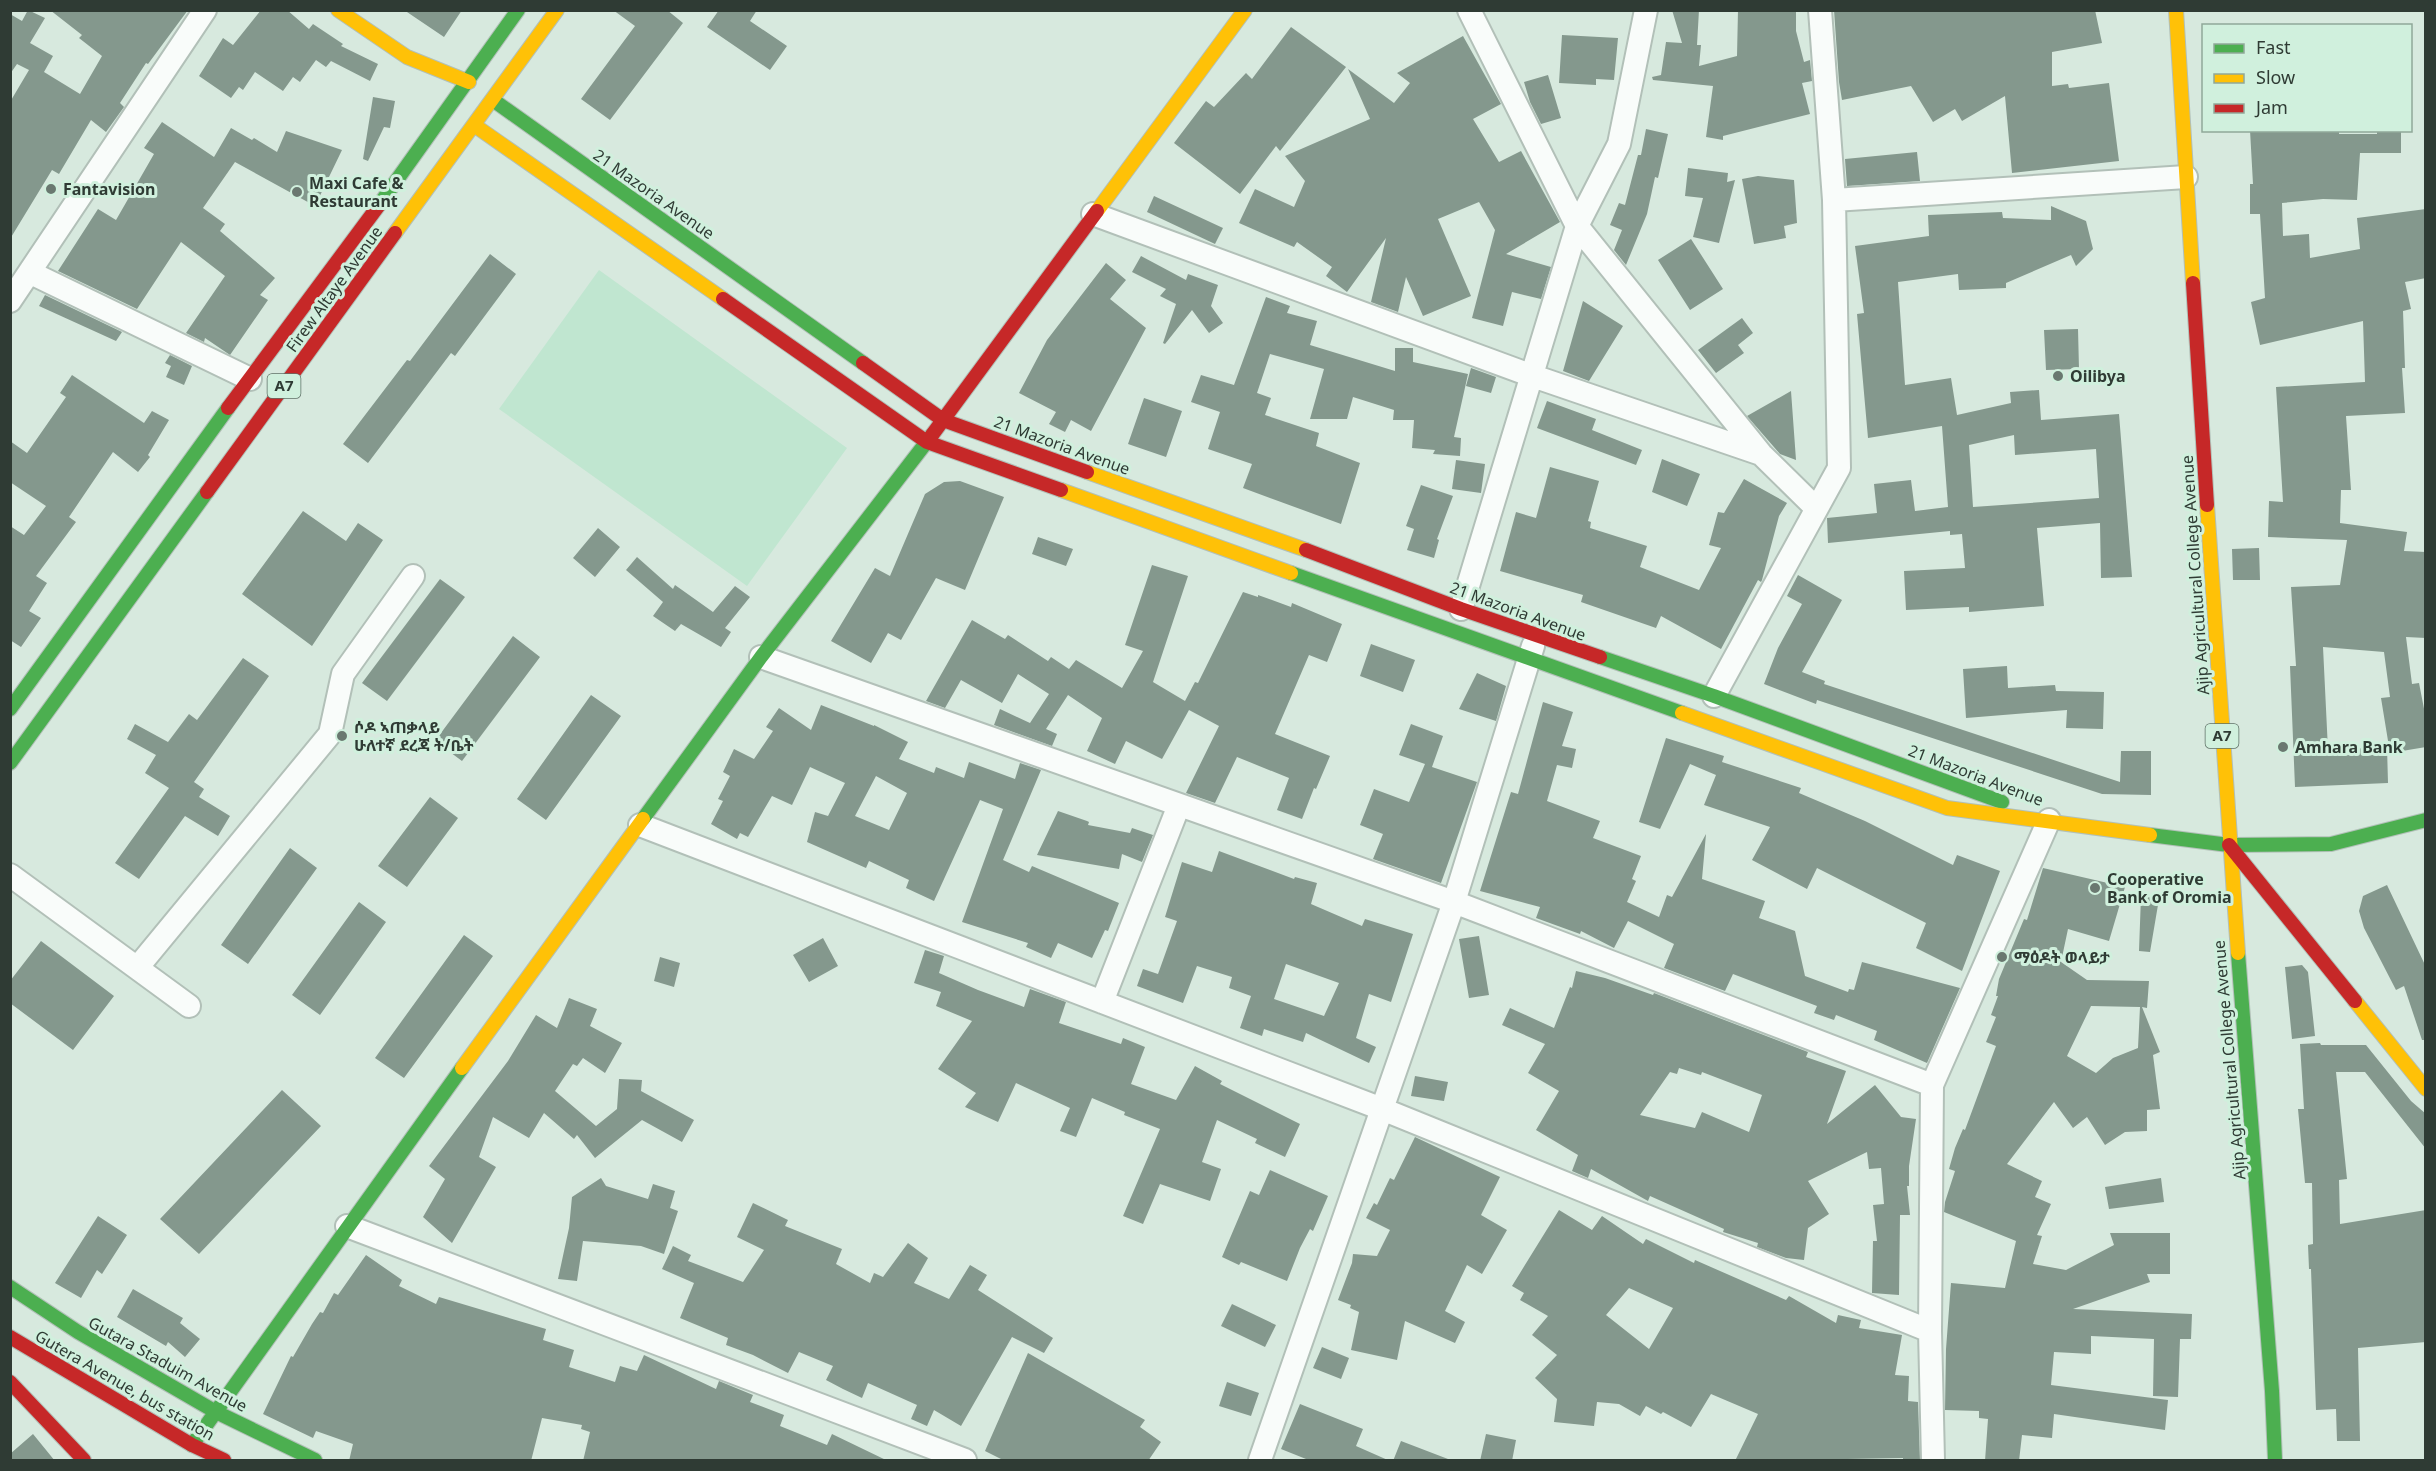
<svg xmlns="http://www.w3.org/2000/svg" width="2436" height="1471" font-family="'Noto Sans','Noto Sans Ethiopic',sans-serif">
<rect width="100%" height="100%" fill="#d7e9de"/>
<path fill="#c0e6d0" d="M599,270L847,448L747,586L499,409Z"/>
<path fill="#84988d" fill-rule="evenodd" d="M28,10L45,18L30,43L53,56L44,72L80,94L102,56L79,38L82,35L50,10H188L148,64L146,63L120,103L124,107L106,132L91,120L59,174L52,170L10,239V102L29,70L17,64L10,74V14L22,21Z
M261,10H287L309,29L313,24L343,44L341,46L378,64L370,81L331,61L326,67L316,60L300,82L293,77L283,91L255,72L243,90L239,87L231,98L199,76L223,38L233,45Z
M404,10H462L444,37Z
M613,10H667L683,23L610,120L581,99L635,26Z
M719,10H757L750,21L787,46L770,70L707,27Z
M1672,10H1699L1697,45H1701L1699,66L1737,56L1738,10H1796V31L1804,62L1810,60L1812,81L1802,83L1810,114L1723,136V140L1706,137L1713,86L1653,80L1652,77L1661,75L1666,42L1682,43Z
M1834,10H2095L2102,43L2052,52V86L2068,84L2069,88L2109,83L2119,161L2012,173L2005,96L1962,121L1955,109L1933,122L1911,86L1842,100L1839,82Z
M1291,27L1346,67L1280,151L1276,146L1240,194L1174,143L1206,101L1214,107L1246,73L1252,79Z
M1562,35L1618,38L1614,80L1596,79V85L1559,83Z
M1463,36L1501,104L1473,119L1499,162L1521,151L1560,222L1506,254L1551,267L1541,299L1512,292L1503,326L1472,318L1495,230L1479,202L1438,219L1471,296L1423,316L1406,277L1398,312L1371,302L1386,238L1347,292L1326,276L1332,267L1297,242L1294,247L1239,223L1255,189L1294,207L1305,181L1285,156L1370,119L1348,69L1394,103L1410,83L1397,73Z
M1548,75L1561,118L1541,124L1530,102L1524,82Z
M373,97L395,101L390,128L384,127L368,161L363,159Z
M162,122L214,157L231,128L252,140L254,138L277,152L286,131L342,150L315,206L235,162L203,208L225,224L220,231L275,278L260,295L268,300L230,355L205,338L204,342L186,333L225,276L181,242L137,309L58,271L98,209L116,220L154,154L144,148Z
M1646,129L1668,134L1658,178L1655,177L1647,214L1626,265L1614,250L1622,230L1610,225L1619,203L1625,205L1638,155H1641Z
M2250,130H2339V134H2377V130H2401V153H2360L2357,200L2323,199L2282,203L2283,236L2309,234L2310,258L2360,249L2357,218L2426,209V278L2405,282L2411,309L2403,311L2405,368H2402L2405,413L2346,416L2351,490H2341L2340,523L2407,532L2404,551L2426,552V638L2406,637L2412,684L2419,683L2426,719V747L2390,753L2381,698L2390,697L2384,652L2323,647L2328,750L2387,747L2388,783L2295,787L2290,666H2296L2291,587L2340,585L2347,540L2268,537L2269,501L2283,502L2276,387L2365,382L2363,321L2260,345L2251,302L2265,298L2260,214H2250V184H2253Z
M1917,152L1920,181L1847,186L1845,159Z
M1688,168L1728,173L1727,182L1735,180L1719,243L1693,237L1703,198L1685,196Z
M1758,176L1794,180L1797,223L1784,226L1786,238L1754,244L1742,179Z
M1154,196L1223,228L1215,244L1147,212Z
M2051,206L2086,221L2093,249L2076,266L2071,255L2006,283V288L1959,290L1958,274L1898,282L1905,385L1951,378L1957,415L2011,403L2010,392L2039,390L2041,420L2119,414L2132,577L2101,578L2100,523L2037,528L2044,606L1969,612V607L1906,610L1904,571L1965,568L1962,534L1950,535V531L1828,543L1827,518L1877,513L1874,484L1911,480L1915,511L1948,507L1942,426L1868,438L1857,314L1864,313L1855,246L1929,236L1928,215L2002,212L2003,218L2051,220ZM2014,435L2015,455L2096,449L2099,498L1973,507L1969,445Z
M1691,239L1723,289L1690,310L1658,260Z
M490,254L516,274L455,356L451,353L368,463L343,444L407,360L410,361Z
M1141,256L1186,280L1188,274L1218,285L1211,306L1223,323L1209,333L1192,310L1165,344L1163,343L1176,304L1160,296L1166,289L1132,272Z
M1106,263L1126,280L1110,299L1146,328L1091,431L1071,420L1065,432L1049,424L1056,412L1019,393L1047,340Z
M45,295L122,332L116,341L39,306Z
M1266,297L1290,306L1287,313L1317,321L1310,345L1395,371V348H1413V362L1468,374L1454,437L1461,438L1460,456L1433,454L1435,450L1412,448L1414,420H1393L1394,410L1353,397L1347,419H1310L1324,369L1270,354L1257,393L1271,398L1265,415L1319,433L1316,446L1360,463L1341,524L1243,488L1252,464L1208,449L1220,412L1191,402L1201,375L1234,385Z
M1583,301L1623,326L1589,381L1563,371Z
M1742,318L1753,333L1738,345L1744,353L1716,373L1698,350Z
M2078,329L2079,369L2046,370L2044,330Z
M170,355L192,366L184,385L166,377L171,366L165,363Z
M1471,368L1496,377L1491,393L1466,386Z
M72,375L144,423L152,411L169,420L148,455L150,457L138,472L113,452L69,517L76,522L36,576L47,583L29,611L41,618L21,647L10,640V526L24,535L46,506L10,482V441L27,453L66,397L60,393Z
M1791,391L1796,460L1780,454L1747,416Z
M1144,398L1182,411L1166,457L1128,444Z
M1547,401L1596,419L1592,430L1642,450L1636,465L1537,428Z
M1662,459L1700,474L1687,506L1652,492Z
M1456,460L1485,464L1481,493L1452,489Z
M1550,467L1599,481L1588,521L1591,522L1590,528L1647,546L1640,567L1699,590L1721,548L1709,545L1718,512L1724,513L1744,479L1787,503L1779,516L1762,580L1761,582L1758,580L1721,649L1661,616L1656,628L1581,602L1583,595L1500,571L1516,512L1536,518Z
M960,481L1004,497L965,590L936,578L901,640L888,633L871,663L831,641L875,568L890,576L925,494L944,482Z
M1421,485L1453,496L1437,539L1439,540L1434,558L1407,550L1414,529L1406,526Z
M303,511L346,541L358,523L383,540L312,646L242,594Z
M598,528L620,547L595,577L573,558Z
M1038,537L1073,549L1066,566L1032,554Z
M2259,548L2260,580H2233L2232,549Z
M637,557L673,589L675,585L713,612L735,586L750,597L725,628L731,632L721,647L681,624L675,631L653,616L663,602L626,570Z
M1152,565L1188,576L1153,682L1185,701L1195,682L1198,683L1243,592L1258,597V595L1291,607L1292,603L1342,624L1327,662L1309,655L1275,734L1330,756L1316,789L1314,788L1302,819L1277,810L1289,778L1237,757L1215,803L1186,793L1219,726L1189,710L1162,759L1126,741L1115,764L1087,751L1102,718L1068,695L1046,729L1057,734L1052,746L994,725L1000,709L1030,723L1049,694L1018,674L1002,703L961,680L945,708L926,701L972,620L1005,639L1008,635L1048,661L1051,657L1069,669L1076,660L1122,688L1143,651L1125,645Z
M1798,575L1842,600L1802,672L1825,681L1824,684L2120,782L2121,751H2151V795L2102,794L1817,700L1816,704L1764,684L1778,648L1802,604L1787,596Z
M440,579L465,597L387,701L362,683Z
M513,636L540,657L462,761L435,741Z
M1371,644L1415,660L1403,692L1360,676Z
M243,658L269,676L194,782L204,789L199,797L230,816L218,836L185,816L139,879L115,863L169,788L145,773L156,755L127,739L135,724L168,742L189,714L197,720Z
M2007,666L2008,688L2055,685L2056,691L2104,692L2103,729L2066,728L2067,710L1966,718L1963,669Z
M1477,673L1506,686L1496,721L1459,709Z
M591,695L621,716L546,820L517,799Z
M1543,702L1573,712L1562,746L1576,749L1572,768L1557,765L1547,801L1600,821L1593,838L1641,856L1632,879L1636,881L1627,902L1659,917L1667,895L1672,897L1706,834L1702,879L1765,901L1759,918L1795,931L1805,976L1848,992L1849,989L1854,990L1862,962L1960,988L1927,1063L1874,1040L1877,1031L1836,1015L1834,1020L1814,1013L1817,1006L1733,974L1725,991L1664,968L1674,944L1628,921L1614,948L1581,931L1580,934L1536,918L1540,907L1480,891L1511,792L1518,794Z
M821,705L874,726V725L908,742L899,759L934,773L936,767L964,778L969,762L1015,779L1020,763L1041,770L1003,860L1029,872L1032,866L1119,903L1108,931L1105,930L1092,958L1058,943L1051,958L1026,947L1028,943L962,922L1003,809L980,800L934,901L906,888L909,880L869,861L866,868L807,842L815,812L828,816L845,783L810,767L792,805L772,796L748,837L740,833L737,839L711,824L723,801L718,799L730,776L723,772L734,749L754,759L773,731L766,727L779,708L811,730ZM876,776L907,793L889,830L855,816Z
M1411,724L1443,736L1432,767L1477,782L1441,883L1373,859L1383,834L1360,825L1374,789L1409,802L1425,764L1399,755Z
M1666,738L1724,756L1722,762L1801,788L1799,793L1865,821L1953,865L1957,855L2000,871L1962,971L1916,948L1926,923L1817,868L1807,889L1752,860L1770,827L1704,805L1716,775L1690,764L1660,829L1639,822Z
M430,797L458,818L407,887L378,866Z
M1058,811L1087,821L1089,822L1088,825L1130,833L1132,828L1153,835L1142,862L1122,854L1119,869L1037,855Z
M290,848L317,868L248,964L221,945Z
M1219,851L1294,879L1295,877L1317,883L1311,904L1362,926L1365,919L1413,934L1391,1002L1369,994L1356,1038L1376,1047L1369,1063L1306,1033L1303,1042L1264,1029L1262,1036L1240,1028L1251,996L1229,988L1232,977L1197,966L1183,1003L1137,986L1143,969L1158,974L1177,921L1165,917L1182,862L1212,872ZM1286,964L1339,983L1324,1016L1274,999Z
M2043,868L2125,887L2109,941L2068,929L2061,962L2087,980L2149,981L2147,1008L2142,1007L2160,1052L2153,1055L2160,1109L2147,1110V1131L2125,1132L2105,1145L2087,1117L2073,1128L2054,1102L2007,1164L2042,1181L2035,1197L2051,1204L2037,1235L2042,1236L2033,1264L2066,1270L2114,1245L2110,1233H2170V1274H2147L2150,1282L2073,1309L2192,1314L2191,1339H2180L2178,1397L2153,1396L2154,1339L2091,1336V1354L2054,1352L2051,1385L2168,1400L2165,1430L2054,1414L2052,1438L2022,1435L2019,1461H1985L1988,1419L1979,1418V1411L1945,1410L1946,1349L1951,1283L2005,1288L2016,1241L1944,1212L1945,1202L1955,1171L1949,1169L1955,1148L1963,1129L1965,1130L1996,1046L1986,1042L1996,1017L1991,1015L1998,996H1996L1999,979L2024,919L2027,920ZM2091,1006L2140,1007L2138,1048L2113,1058L2096,1073L2067,1056Z
M2387,885L2426,967V1040H2422L2404,986L2396,990L2364,928L2359,911L2363,896Z
M2141,896L2159,899L2150,952L2139,951Z
M359,902L386,922L320,1015L292,995Z
M464,935L493,956L404,1078L375,1058Z
M1479,936L1489,995L1469,998L1459,939Z
M823,938L838,966L809,982L793,955Z
M41,941L114,996L73,1050L10,1003V981Z
M925,950L944,956L939,973L978,990L1024,1007L1030,989L1066,1002L1059,1023L1121,1044L1123,1038L1145,1047L1131,1084L1176,1100L1195,1066L1222,1081L1220,1084L1300,1124L1285,1157L1255,1143L1257,1139L1217,1120L1202,1162L1221,1169L1210,1201L1160,1184L1143,1224L1123,1216L1160,1129L1124,1115L1125,1112L1092,1098L1076,1137L1060,1131L1070,1108L1016,1083L998,1122L965,1107L976,1093L938,1069L972,1021L936,1006L941,992L914,983Z
M660,957L680,963L674,987L654,981Z
M2302,965L2308,972L2315,1036L2292,1039L2285,967Z
M1576,971L1605,978L1653,995L1654,993L1808,1052L1806,1057L1846,1071L1827,1124L1875,1085L1901,1117L1916,1119L1909,1166V1186H1907L1910,1215H1900L1899,1295L1872,1293L1873,1241H1877L1873,1205L1884,1204L1881,1168L1869,1169L1867,1152L1808,1181L1829,1214L1808,1228L1804,1260L1786,1258L1757,1247L1758,1243L1723,1232L1724,1229L1650,1196L1648,1201L1591,1169L1588,1178L1572,1171L1578,1155L1536,1130L1559,1091L1528,1073L1545,1044L1502,1025L1510,1008L1554,1028L1570,987L1572,988ZM1679,1068L1701,1075L1702,1072L1762,1095L1749,1132L1702,1112L1695,1128L1640,1115L1670,1072L1677,1074Z
M569,998L597,1009L590,1026L622,1043L605,1073L583,1058L577,1066L573,1064L555,1091L596,1126L617,1109L619,1079L642,1080L641,1091L694,1120L682,1142L642,1120L595,1158L577,1135L574,1139L544,1113L529,1138L493,1117L479,1157L496,1167L452,1243L423,1217L445,1179L429,1166L508,1061L536,1015L557,1028Z
M2320,1043L2321,1045H2366L2411,1101L2426,1114V1149L2365,1072H2336L2347,1179L2339,1180L2340,1224L2426,1210V1342L2358,1348L2360,1441H2337L2336,1409L2316,1410L2311,1269H2309L2308,1245L2313,1244L2312,1183H2305L2298,1109H2304L2300,1044Z
M1415,1076L1448,1082L1444,1101L1411,1096Z
M282,1090L321,1126L199,1254L160,1219Z
M1415,1137L1500,1177L1481,1215L1507,1230L1482,1274L1467,1265L1445,1311L1465,1322L1455,1343L1405,1321L1397,1360L1351,1350L1359,1312L1350,1308L1351,1305L1338,1300L1352,1263L1353,1254L1377,1256L1390,1230L1366,1218L1374,1203L1377,1205L1390,1178L1394,1180Z
M1270,1170L1328,1196L1313,1231L1310,1229L1300,1248L1287,1281L1241,1262L1239,1265L1222,1257L1250,1191L1259,1195Z
M601,1178L606,1186L648,1199L653,1184L675,1191L670,1208L678,1211L664,1254L641,1246L583,1241L577,1281L558,1279L569,1228L572,1197Z
M2161,1178L2164,1202L2109,1209L2105,1187Z
M753,1203L788,1220L785,1226L842,1249L836,1264L870,1283L874,1273L883,1277L908,1243L928,1258L914,1283L949,1299L970,1265L987,1275L978,1290L1053,1338L1044,1353L1012,1337L961,1426L934,1410L927,1426L911,1419L917,1405L868,1383L862,1398L843,1389L826,1380L833,1366L799,1352L788,1373L753,1355L726,1345L728,1338L680,1318L694,1283L662,1269L673,1246L691,1255L688,1261L743,1282L764,1250L737,1237Z
M1559,1210L1592,1230L1602,1216L1643,1244L1646,1239L1694,1263L1695,1260L1786,1300L1789,1296L1836,1323L1838,1315L1861,1320L1859,1328L1902,1335L1895,1375L1909,1376L1908,1401L1918,1402L1920,1461H1903V1458L1735,1461L1758,1414L1711,1394L1691,1427L1663,1412L1661,1414L1646,1406L1640,1416L1619,1404L1597,1402L1594,1426L1554,1422L1557,1399L1535,1378L1557,1355L1532,1335L1548,1316L1520,1300L1524,1293L1512,1286ZM1629,1288L1673,1308L1649,1349L1606,1315Z
M98,1216L127,1235L102,1274L97,1270L81,1298L55,1283Z
M366,1255L402,1280L399,1286L436,1304L439,1297L546,1329L543,1340L574,1350L569,1367L615,1382L620,1366L637,1371L644,1355L716,1389L719,1381L753,1395L750,1402L784,1415L780,1426L827,1445L832,1434L888,1461H583L590,1432L581,1429L582,1425L542,1418L531,1461H349L353,1444L316,1431L313,1438L263,1414L291,1356L293,1357L312,1324L320,1312L323,1313L334,1293L338,1295Z
M133,1289L183,1318L180,1323L200,1339L185,1357L168,1342L166,1346L117,1317Z
M1232,1304L1276,1325L1265,1347L1221,1326Z
M1322,1347L1349,1358L1341,1379L1313,1368Z
M1028,1353L1145,1420L1140,1427L1161,1442L1148,1461H1005L985,1451Z
M1227,1382L1259,1393L1251,1416L1219,1406Z
M1300,1404L1363,1429L1356,1446L1390,1461H1311L1281,1449Z
M33,1434L55,1461H10V1454Z
M1486,1434L1516,1440L1512,1461H1480Z
M1401,1441L1448,1459V1461H1393Z"/>
<g fill="none" stroke-linecap="round" stroke-linejoin="round">
<g stroke="#b2c0b8" stroke-width="26">
<path id="street" d="M1469,10L1577,226L1761,454L1816,508
M1834,200L2186,177
M1093,214L1530,375L1761,454
M31,273L250,379
M10,301L205,10
M1461,609L1577,226L1619,144L1646,10
M761,657L1454,902L1932,1085
M1714,696L1839,468L1834,200L1820,10
M640,825L1382,1109L1930,1331
M10,875L189,1006
M137,968L330,734L343,674L413,576
M1102,1002L1179,805
M347,1226L965,1460
M1260,1460L1454,902L1533,646
M1933,1460L1930,1331L1932,1085L2049,820"/>
</g>
<g stroke="#b2c0b8" stroke-width="16">
<path id="fast" d="M493,100L863,363
M379,205L518,10
M1291,573L1682,713
M1600,657L1714,696L2002,802
M10,709L228,408
M10,763L207,492
M643,819L761,657L932,435
M2150,835L2229,845L2331,844L2426,820
M2238,953L2272,1391L2275,1460
M10,1287L78,1332L216,1412L315,1460
M192,1445L462,1068"/>
</g>
<g stroke="#b2c0b8" stroke-width="16">
<path id="slow" d="M338,10L407,57L469,82
M2176,10L2193,283
M474,125L723,299
M1097,211L1245,10
M395,233L557,10
M1087,472L1306,550
M1061,490L1291,573
M2207,505L2238,953
M1682,713L1947,808L2150,835
M2355,1001L2426,1089
M462,1068L643,819"/>
</g>
<g stroke="#b2c0b8" stroke-width="16">
<path id="jam" d="M2193,283L2207,505
M723,299L927,442L1061,490
M863,363L943,420L1087,472
M228,408L379,205
M932,435L1097,211
M207,492L395,233
M1306,550L1461,609L1600,657
M2229,845L2355,1001
M10,1337L192,1445L224,1460
M10,1382L84,1460"/>
</g>
<use href="#street" stroke="#f9fcfa" stroke-width="22"/>
<use href="#fast" stroke="#4caf50" stroke-width="14"/>
<use href="#slow" stroke="#ffc107" stroke-width="14"/>
<use href="#jam" stroke="#c62828" stroke-width="14"/>
</g>
<g fill="#6a7870" stroke="#d0f0dd" stroke-width="2">
<circle cx="51" cy="189" r="6"/>
<circle cx="297" cy="192" r="6"/>
<circle cx="2058" cy="376" r="6"/>
<circle cx="342" cy="736" r="6"/>
<circle cx="2283" cy="747" r="6"/>
<circle cx="2095" cy="888" r="6"/>
<circle cx="2002" cy="957" r="6"/>
</g>
<g text-anchor="middle" stroke-width="6" stroke-linejoin="round" paint-order="stroke">
<g fill="#d0f0dd" stroke="#5f7167" stroke-width="1.5">
<rect x="267.5" y="374" width="33" height="24" rx="4.5"/>
<rect x="2205.5" y="724" width="33" height="24" rx="4.5"/>
</g>
<g font-size="15" font-weight="bold" fill="#2f3b34">
<text x="284" y="391">A7</text>
<text x="2222" y="741">A7</text>
</g>
<g font-size="16" font-weight="bold" fill="#2f3b34" stroke="#d0f0dd" text-anchor="start">
<text x="309" y="189">Maxi Cafe &amp;<tspan x="309" dy="18">Restaurant</tspan></text>
<text x="63" y="195">Fantavision</text>
<text x="2070" y="382">Oilibya</text>
<text x="354" y="733">ሶዶ ኣጠቃላይ<tspan x="354" dy="18">ሁለተኛ ደረጃ ት/ቤት</tspan></text>
<text x="2295" y="753">Amhara Bank</text>
<text x="2107" y="885">Cooperative<tspan x="2107" dy="18">Bank of Oromia</tspan></text>
<text x="2014" y="963">ማዕዶት ወላይታ</text>
</g>
<g font-size="16" fill="#2f3b34" stroke="#d0f0dd">
<text transform="translate(654 194) rotate(35)" y="6">21 Mazoria Avenue</text>
<text transform="translate(334 289) rotate(-54)" y="6">Firew Altaye Avenue</text>
<text transform="translate(1062 445) rotate(20)" y="6">21 Mazoria Avenue</text>
<text transform="translate(2195 575) rotate(-94)" y="6">Ajip Agricultural College Avenue</text>
<text transform="translate(1518 611) rotate(20)" y="6">21 Mazoria Avenue</text>
<text transform="translate(1976 775) rotate(21)" y="6">21 Mazoria Avenue</text>
<text transform="translate(2229 1060) rotate(-95)" y="6">Ajip Agricultural College Avenue</text>
<text transform="translate(168 1364) rotate(29)" y="6">Gutara Staduim Avenue</text>
<text transform="translate(125 1385) rotate(30)" y="6">Gutera Avenue, bus station</text>
</g>
</g>
<rect width="2436" height="1471" fill="none" stroke="#2f3b34" stroke-width="24"/>
<rect x="2202" y="24" width="210" height="108" fill="#d0f0dd" stroke="#90a899" stroke-width="1.5"/>
<rect x="2214" y="44" width="30" height="9" fill="#4caf50" stroke="#90a899" stroke-width="1.5"/>
<text x="2256" y="54" font-size="18" fill="#2f3b34">Fast</text>
<rect x="2214" y="74" width="30" height="9" fill="#ffc107" stroke="#90a899" stroke-width="1.5"/>
<text x="2256" y="84" font-size="18" fill="#2f3b34">Slow</text>
<rect x="2214" y="104" width="30" height="9" fill="#c62828" stroke="#90a899" stroke-width="1.5"/>
<text x="2256" y="114" font-size="18" fill="#2f3b34">Jam</text>
</svg>
